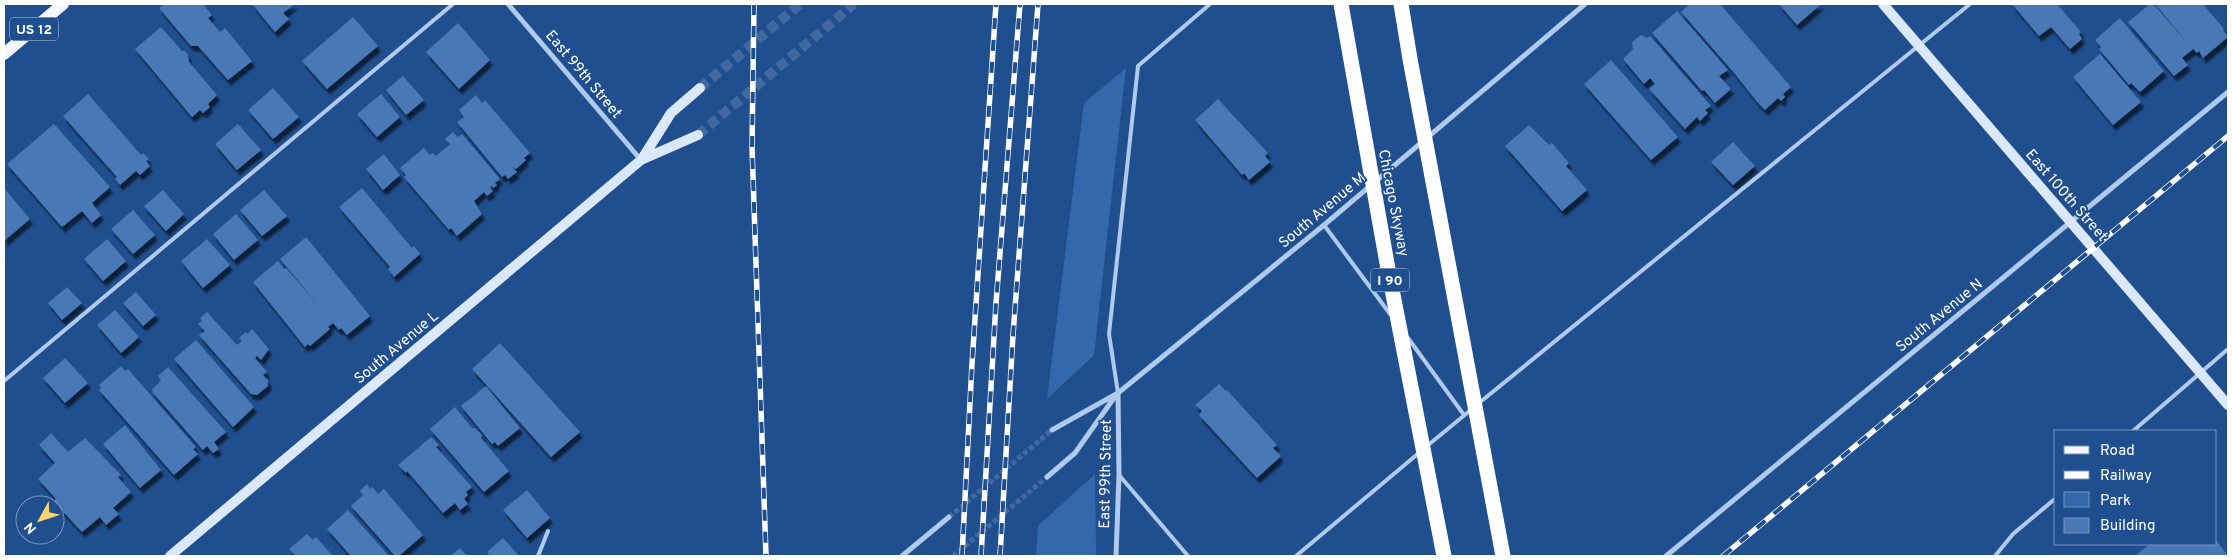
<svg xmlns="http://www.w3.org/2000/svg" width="2232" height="560" font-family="Overpass,sans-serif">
<defs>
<filter id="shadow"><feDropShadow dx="3" dy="5.5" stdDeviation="1" flood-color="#0009"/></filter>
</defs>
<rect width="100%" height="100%" fill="#204f8f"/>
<path fill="#3369ac" d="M1126,68L1094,355L1047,399L1084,103Z
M1095,474L1096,556H1036L1038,526Z"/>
<path fill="#4878b6" filter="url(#shadow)" d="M164,4H203L212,15L208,18L220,32L225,28L252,61L228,80L198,46H191L159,8Z
M252,4H295L283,13L289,19L275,32Z
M1690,4H1720L1791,87L1783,94L1785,97L1781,101L1778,98L1765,110L1758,103L1735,74L1681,12Z
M1779,4H1821L1797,25Z
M2012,4H2057L2081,32L2079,34L2082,39L2070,49L2051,27L2039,36Z
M2150,4L2156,7L2189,45L2155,4H2203L2224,29L2223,30L2228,37L2203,58L2199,51L2197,53L2193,49L2182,58L2188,65L2174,76L2128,22Z
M1677,11L1728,70L1719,76L1731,89L1715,103L1704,90L1702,91L1652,33Z
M353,17L378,46L327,89L302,61Z
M2120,18L2164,71L2140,92L2131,83L2129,85L2099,49L2101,47L2095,40Z
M458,23L490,60L459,89L426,52Z
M161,27L182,51H185L188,55L189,62L217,95L208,104L210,107L203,113L200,110L192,117L135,49Z
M1641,35L1647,38L1650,36L1711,106L1705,110L1708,113L1700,121L1697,117L1685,129L1649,89L1655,84L1650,78L1644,84L1623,59L1633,49L1632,42Z
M2100,54L2141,102L2113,125L2073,77Z
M1611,60L1678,137L1651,160L1584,84Z
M403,76L424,100L406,115L386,90Z
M273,88L299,117L273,139L248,110Z
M88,94L141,155L143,153L149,159L146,161L150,166L140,175L136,171L120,185L115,179L117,177L63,116Z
M381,94L400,117L377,137L357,114Z
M476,95L482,103L485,100L530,153L524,158L526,160L516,169L512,167L517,172L508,179L505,175L502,177L457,122L464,117L459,110Z
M1218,99L1268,153L1265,156L1270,162L1249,180L1244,173L1242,175L1195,120Z
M54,124L110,187L92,203L101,215L92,223L82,211L62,227L7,164Z
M238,124L261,150L237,170L215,144Z
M1529,125L1549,145L1552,143L1569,163L1566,166L1587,190L1562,211L1505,146Z
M453,132L458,137L462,134L500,179L495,183L497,185L493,188L492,186L490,187L493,191L487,196L484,192L474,201L482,214L457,236L451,228L449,230L404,177L406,175L400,168L424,148L430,155L433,153L436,156L450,144L445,139Z
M1733,142L1755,166L1733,185L1711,162Z
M384,154L400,175L383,190L366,169Z
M4,188L30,219L4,241Z
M362,188L412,248L414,246L420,254L394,277L388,269L390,267L339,207Z
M163,190L184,214L166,231L144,206Z
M264,190L287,216L262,236L240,210Z
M133,210L155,235L133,254L111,229Z
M236,214L258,240L234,260L213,234Z
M306,237L370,316L347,335L341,328L339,330L333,323L328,327L330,329L310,346L308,344L305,347L253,282L278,261L284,269L286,268L319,306L280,259Z
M107,239L126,261L103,281L84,259Z
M207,239L230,265L203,288L181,261Z
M67,287L82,303L62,320L48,303Z
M136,292L156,315L143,326L123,303Z
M115,310L139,337L121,353L97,325Z
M207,312L237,345L242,341L239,338L246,332L248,334L252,329L269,349L261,360L257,356L255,358L267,372L263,375L268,380V386L257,395L251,394L199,335L205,331L198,324L202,321L200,318Z
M196,340L254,407L233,427L174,359Z
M500,343L580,432L551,457L472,369Z
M65,358L88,383L65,403L43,378Z
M121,366L125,371L128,369L196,447L193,449L198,454L174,475L99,390L101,388L99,385Z
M168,367L226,432L214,442L219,449L213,453L207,446L203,450L153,393L152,389L161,381L158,376Z
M1219,384L1226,391L1227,390L1277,445L1273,448L1281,456L1257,478L1199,415L1202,411L1195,405Z
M486,386L520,428L498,446L495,442L492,444L461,406Z
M455,407L472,428H475L482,435L481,438L509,471L484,492L430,429Z
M125,425L161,470L140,488L103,444Z
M51,433L68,452L85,438L121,475L118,477L131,492L113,508L119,514L106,525L100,517L82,532L53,501L56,499L38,479L55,463L39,445Z
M431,437L439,445L436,447L472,487L466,492L468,495L464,499L468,504L460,510L455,503L443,513L407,471L406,473L398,465Z
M367,484L370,489L372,487L378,494L384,489L423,535L399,556H395L351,506L363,495L360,491Z
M527,490L550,518L527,538L503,510Z
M348,510L389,556H351L327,529Z
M307,534L313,540L316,537L333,556H296L289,549Z
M503,538L519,556H490L487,552Z
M2216,540L2228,556H2135L2150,544H2216Z
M460,548L467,556H450Z"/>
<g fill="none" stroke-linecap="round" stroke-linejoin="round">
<path stroke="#4169a0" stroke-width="5" stroke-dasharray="5 2.5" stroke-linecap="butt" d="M949,517L1052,430
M953,556L1047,477"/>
<path stroke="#4169a0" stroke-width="10" stroke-dasharray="10 5" stroke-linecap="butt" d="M700,88L800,4
M698,135L854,4"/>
<path stroke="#afcaec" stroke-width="4" d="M1324,225L1390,314
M1408,338L1464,415
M4,381L453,4
M1118,393L1109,334L1138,66L1210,4
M1479,403L1970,4
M2133,431L2228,349
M1427,446L1472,409
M1119,475L1188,556
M538,556L548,531
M1296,556L1420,452
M1995,556L2013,534L2056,498"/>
<path stroke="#afcaec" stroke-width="5" d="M508,4L641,160
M1052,430L1118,393L1324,225L1585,4
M1047,477L1075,453L1116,395
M902,556L949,517
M1116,556L1119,475L1118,393
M1666,556L2228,92"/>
<path stroke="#dbe8f9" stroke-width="10" d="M1883,4L2228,405
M642,159L671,113L700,88
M170,556L641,160L698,135"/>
<path stroke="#f5f8ff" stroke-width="12" d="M4,54L63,4"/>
<g stroke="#fff" stroke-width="5.5">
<path id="rail" d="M754,4L752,147L766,556
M962,556L972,364L996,4
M981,556L996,303L1020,4
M1000,556L1013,335L1038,4
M1723,556L2228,136"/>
</g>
<use href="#rail" stroke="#204f8f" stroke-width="4" stroke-dasharray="11" stroke-linecap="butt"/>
<path stroke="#fff" stroke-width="15" d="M1341,4L1388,269L1444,556
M1401,4L1410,59L1503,556"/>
</g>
<g text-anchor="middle" stroke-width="4" stroke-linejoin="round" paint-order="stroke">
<g fill="#204f8f" stroke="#bccadd" stroke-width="1">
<rect x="10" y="17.5" width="48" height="23" rx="4"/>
<rect x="1371" y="268.5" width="38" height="23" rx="4"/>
</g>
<g font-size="14" font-weight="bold" fill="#fff">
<text x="34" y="34">US 12</text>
<text x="1390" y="285">I 90</text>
</g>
<g font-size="15" fill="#fff" stroke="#204f8f">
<text transform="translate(584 74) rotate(50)" y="5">East 99th Street</text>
<text transform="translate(2067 195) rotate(49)" y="5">East 100th Street</text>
<text transform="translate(1394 203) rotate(79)" y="5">Chicago Skyway</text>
<text transform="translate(1322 210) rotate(-40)" y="5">South Avenue M</text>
<text transform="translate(1939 315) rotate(-39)" y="5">South Avenue N</text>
<text transform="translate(396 347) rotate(-40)" y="5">South Avenue L</text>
<text transform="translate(1105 474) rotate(-89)" y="5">East 99th Street</text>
</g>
</g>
<rect width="2232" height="560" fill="none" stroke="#ffffff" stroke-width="10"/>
<rect x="2054" y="430" width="162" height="115" fill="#204f8f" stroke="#7995bc"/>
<rect x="2064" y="446" width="25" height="8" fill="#f5f8ff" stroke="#7995bc"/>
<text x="2100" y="455" font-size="15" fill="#ffffff">Road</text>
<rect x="2064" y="471" width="25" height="8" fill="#ffffff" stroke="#7995bc"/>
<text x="2100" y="480" font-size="15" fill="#ffffff">Railway</text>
<rect x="2064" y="492" width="25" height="15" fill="#3369ac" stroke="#7995bc"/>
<text x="2100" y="505" font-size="15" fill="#ffffff">Park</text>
<rect x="2064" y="518" width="25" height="15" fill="#4878b6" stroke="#7995bc"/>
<text x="2100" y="530" font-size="15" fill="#ffffff">Building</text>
<g transform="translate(40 520) rotate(230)"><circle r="24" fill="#204f8f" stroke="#7995bc"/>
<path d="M0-4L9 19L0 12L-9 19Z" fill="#fad36f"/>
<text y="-8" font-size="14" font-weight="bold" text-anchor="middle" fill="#ffffff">N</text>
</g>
</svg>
